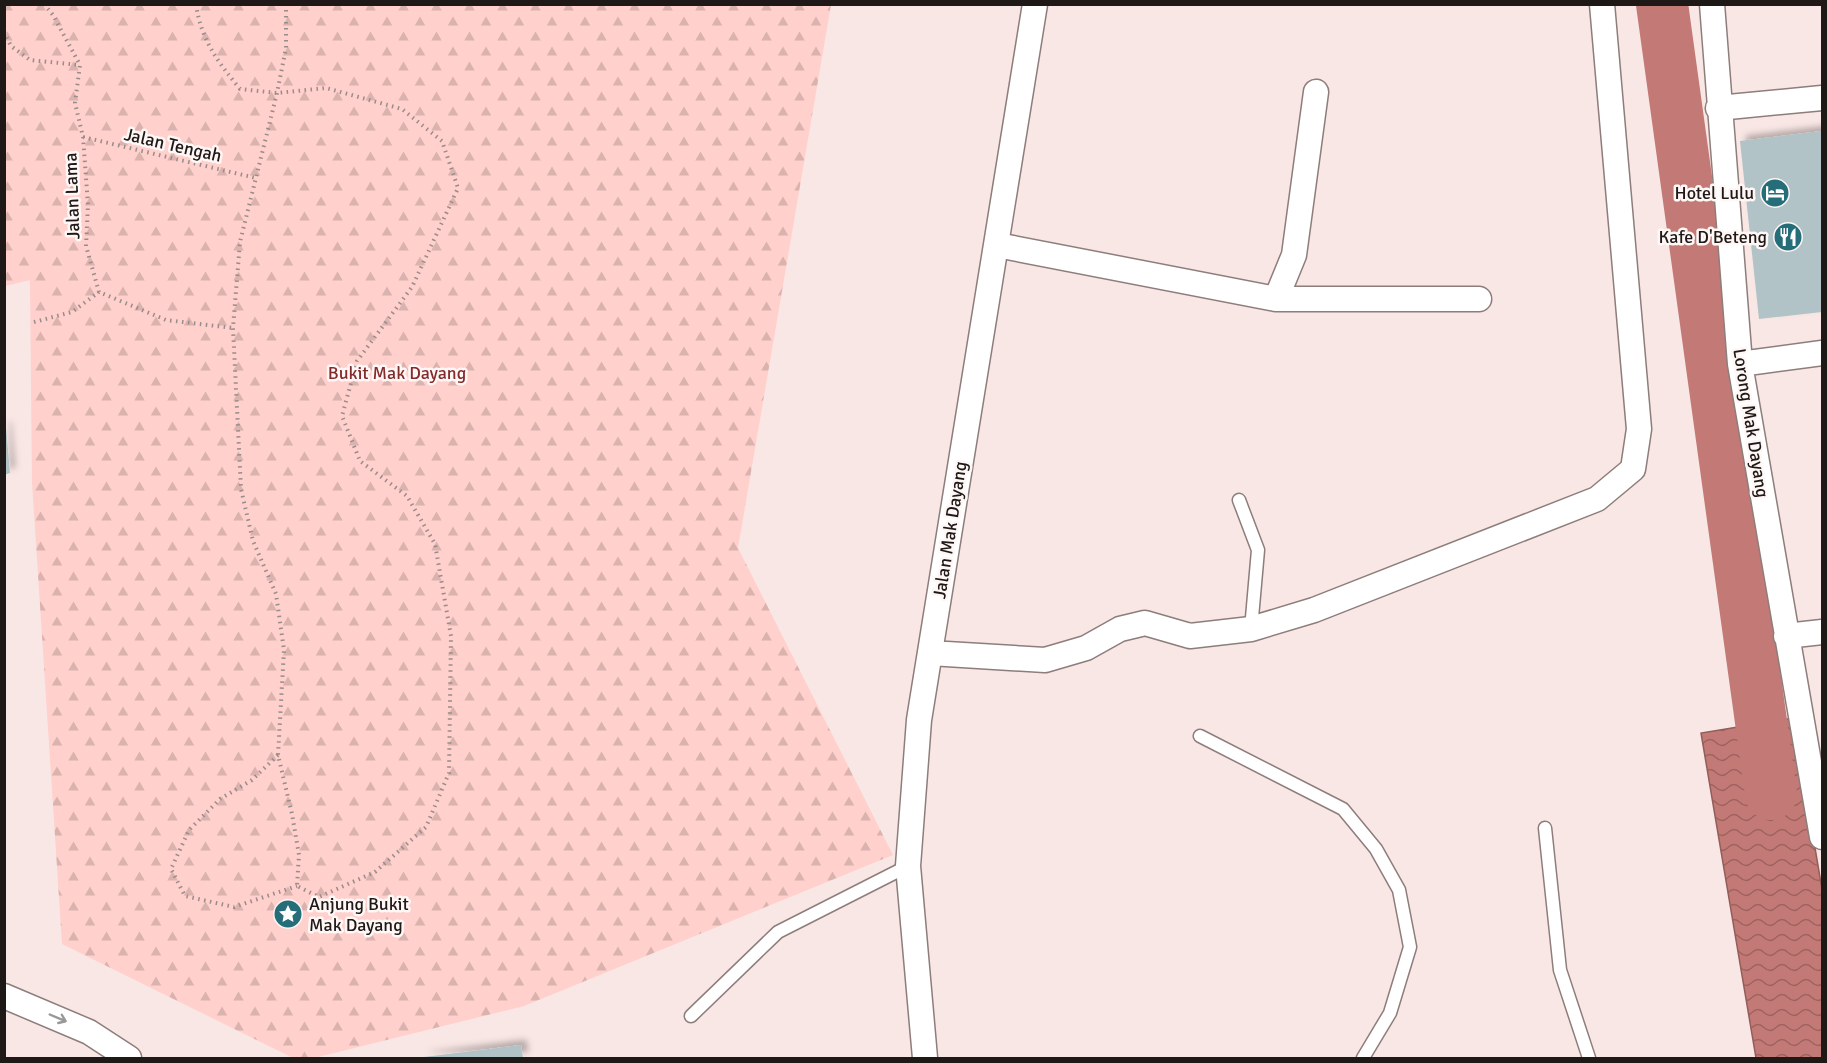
<svg xmlns="http://www.w3.org/2000/svg" width="1827" height="1063" font-family="Signika,sans-serif">
<defs>
<pattern id="forest-firs" width="22" height="20" patternUnits="userSpaceOnUse" patternTransform="scale(1.5)"><rect width="22" height="20" fill="#ffd0cc"/><path d="M5 1l3.5 6h-7zM16 11l3.5 6h-7z" fill="#dab2ae"/></pattern>
<pattern id="water-waves" width="16" height="10" patternUnits="userSpaceOnUse" patternTransform="scale(1.5)"><rect width="16" height="10" fill="#c37a76"/><path d="M0 5q4-4 8 0t8 0" fill="none" stroke="#9e6360"/></pattern>
<filter id="shadow"><feDropShadow dx="5.5" dy="-5.5" stdDeviation="3" flood-color="#0004"/></filter>
</defs>
<rect width="100%" height="100%" fill="#f9e7e5"/>
<path fill="url(#forest-firs)" d="M5,4L831,5L738,548L893,855L524,1006L314,1058H293L62,944L32,482L30,280L5,286Z"/>
<path fill="url(#water-waves)" stroke="#925d5a" stroke-width="1.5" d="M1793,718L1822,889V1058H1756L1701,733Z"/>
<g fill="none" stroke-linecap="round" stroke-linejoin="round">
<path stroke="#c37a76" stroke-width="52" d="M1662,4L1771,794"/>
</g>
<path fill="#b1c3c6" filter="url(#shadow)" d="M1822,131V312L1759,319L1740,141Z
M4,427H6L10,473L4,475Z
M521,1045L523,1058H424V1057Z"/>
<g fill="none" stroke-linecap="round" stroke-linejoin="round">
<g stroke="#8d7d7b" stroke-width="15">
<path id="lane" d="M1239,500L1258,550L1251,629
M1200,736L1343,809L1376,849L1399,890L1410,947L1390,1013L1363,1058
M1545,828L1560,970L1589,1058
M691,1016L778,932L908,866"/>
</g>
<g stroke="#8d7d7b" stroke-width="27">
<path id="street" d="M1712,4L1740,364L1822,837
M1718,108L1822,98
M997,245L1276,299L1294,255L1316,92
M1276,299H1479
M1740,364L1822,353
M1786,636L1822,632
M930,653L1045,660L1086,648L1120,629L1145,623L1190,636L1251,629L1314,610L1597,499L1633,469L1639,429L1602,4
M4,996L89,1032L129,1058
M925,1058L908,866L919,720L1035,4"/>
</g>
<path stroke="#998c8b" stroke-width="4" stroke-dasharray="1.5 4.5" stroke-linecap="butt" d="M44,4L53,15L80,65L75,103L83,137L88,205L86,246L99,292L166,320L233,328
M196,4C201,40 218,62 240,89L277,93L326,88L402,109L442,141L458,188L412,287L357,361L342,416L360,461L407,496L435,544L451,636L449,773L426,827L375,872L319,897L297,886
M286,4V48L277,93L240,242L233,328L241,489L253,541L276,594L284,650L278,755L292,814L299,855L297,886
M4,32L11,46L30,60L79,65
M83,137L256,178
M34,322L72,312L99,292
M278,755L252,780L220,799L189,830L171,869L185,896L234,907L297,886"/>
<use href="#lane" stroke="#fff" stroke-width="12"/>
<use href="#street" stroke="#fff" stroke-width="24"/>
</g>
<defs><path id="oneway-shaft" d="M-6 0H5M1.5-3L5.5 0L1.5 3" fill="none" stroke-width="1.6" stroke-linecap="round" stroke-linejoin="round" transform="scale(1.5)"/></defs>
<use stroke="#9a9797" href="#oneway-shaft" transform="translate(58 1018) rotate(23)"/>
<defs>
<g id="hotel-disc" transform="scale(1.5)"><circle r="9.5" fill="#266d7a" stroke="#fef7f6"/><path d="M-6-4.5h1.5V1H6V5H4.5V3h-9V5H-6ZM-4 0a1.8 1.8 0 1 1 3.6 0ZM.5 0V-2.5h3Q6-2.5 6 0Z" fill="#fff"/></g>
<g id="restaurant-disc" transform="scale(1.5)"><circle r="9.5" fill="#266d7a" stroke="#fef7f6"/><path d="M-5-6h1v4h1v-4h1v4h1v-4h1v5L-1.5 .5V6h-2V.5L-5-1ZM5-6V6H3V1.5H1.5Q1.5-4 5-6Z" fill="#fff"/></g>
<g id="sight-disc" transform="scale(1.5)"><circle r="9.5" fill="#266d7a" stroke="#fef7f6"/><path d="M0-6L1.8-2.2L6-1.7L2.9 1.2L3.7 5.4L0 3.3L-3.7 5.4L-2.9 1.2L-6-1.7L-1.8-2.2Z" fill="#fff"/></g>
</defs>
<g fill-rule="evenodd">
<use href="#hotel-disc" x="1775" y="193"/>
<use href="#restaurant-disc" x="1788" y="237"/>
<use href="#sight-disc" x="288" y="914"/>
</g>
<g text-anchor="middle" stroke-width="5" stroke-linejoin="round" paint-order="stroke">
<g font-size="18" fill="#1e1817" stroke="#fef7f6">
<text transform="translate(173 145) rotate(13)" y="6">Jalan Tengah</text>
<text transform="translate(72 196) rotate(-92)" y="6">Jalan Lama</text>
<text transform="translate(1751 423) rotate(81)" y="6">Lorong Mak Dayang</text>
<text transform="translate(950 530) rotate(-81)" y="6">Jalan Mak Dayang</text>
</g>
<g font-size="18" fill="#1e1817" stroke="#fef7f6" text-anchor="end">
<text x="1754" y="199">Hotel Lulu</text>
<text x="1767" y="243">Kafe D'Beteng</text>
<text x="309" y="910" text-anchor="start">Anjung Bukit<tspan x="309" dy="21">Mak Dayang</tspan></text>
</g>
<g font-size="18" fill="#842b2b" stroke="#fef7f6">
<text x="397" y="379">Bukit Mak Dayang</text>
</g>
</g>
<rect width="1827" height="1063" fill="none" stroke="#1e1817" stroke-width="12"/>
</svg>
